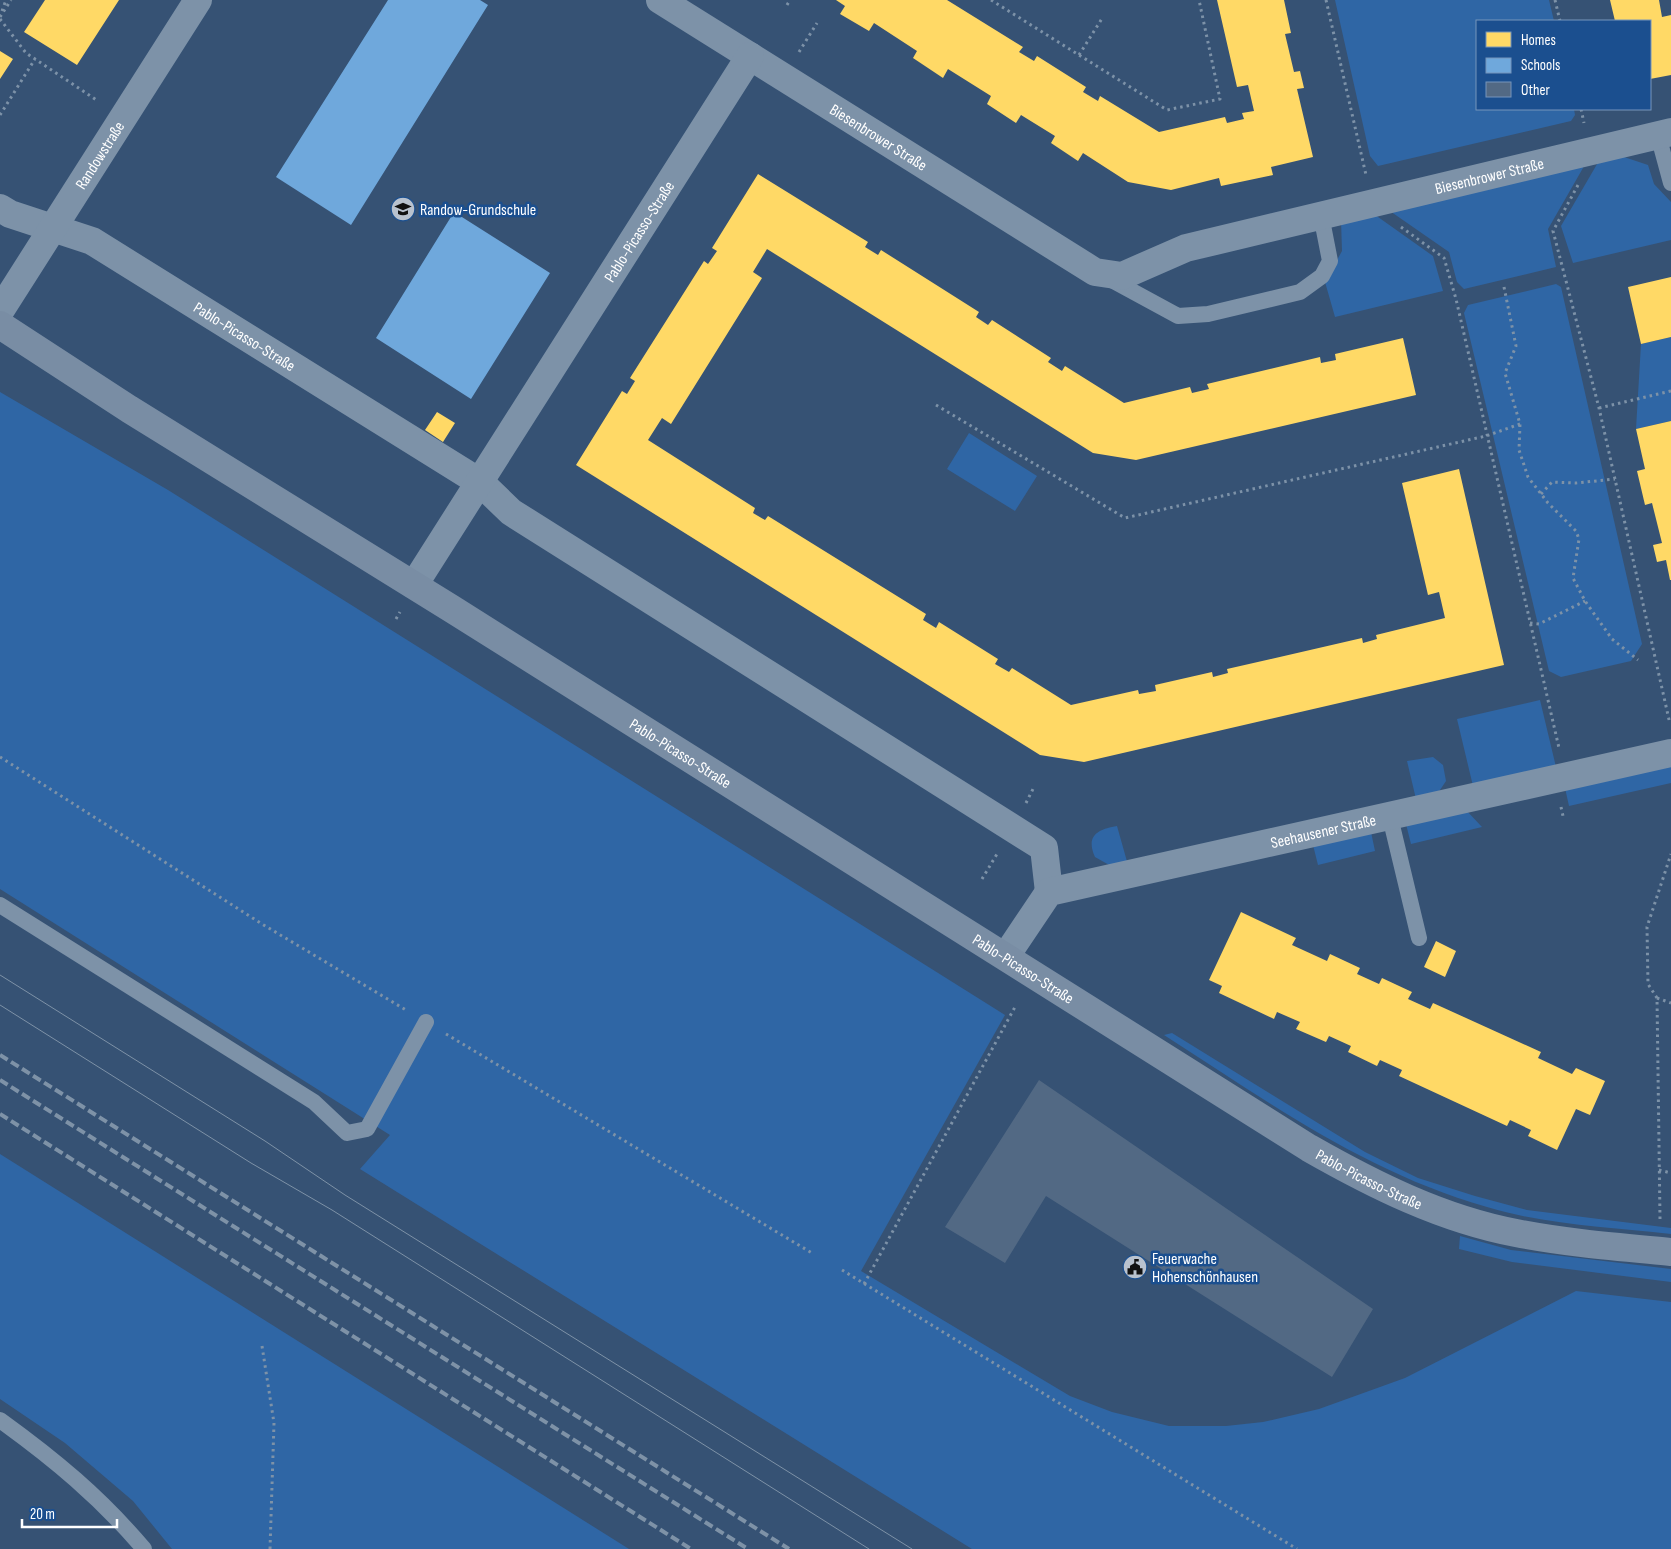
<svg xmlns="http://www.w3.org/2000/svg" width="1671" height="1549" font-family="'Sofia Sans Condensed',sans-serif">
<rect width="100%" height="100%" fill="#365274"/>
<path fill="#2f66a5" d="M1335,0H1549L1554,21H1477V109H1574L1575,115L1571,121L1378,166L1370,156Z
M1618,155L1648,165L1654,184L1671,202V240L1573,263L1561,226L1600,159Z
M1582,164L1583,168L1548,229L1556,267L1464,289L1457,282L1449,252L1387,209Z
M1371,212L1433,256L1443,291L1335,317L1325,282L1342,251L1341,220Z
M1556,284L1561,287L1642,644L1631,661L1561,677L1549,671L1464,313L1468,305Z
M1671,337V421L1636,429L1641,344Z
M0,392L168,490L1005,1015L861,1271L1070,1396L1112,1412L1169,1426H1226L1263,1422L1319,1409L1405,1378L1576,1291L1671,1302V1549H972L360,1169L390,1135L0,889Z
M969,433L1037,476L1015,511L947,469Z
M1540,700L1556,767L1473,786L1457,719Z
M1433,757L1443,765L1446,781L1438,793L1416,799L1407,761Z
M1671,764V783L1569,806L1565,788Z
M1466,810L1482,827L1411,844L1406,824Z
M1117,826L1128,865L1111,866L1095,857C1085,835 1099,829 1117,826Z
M1371,832L1375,851L1318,865L1313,845Z
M1172,1033L1365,1152L1418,1178L1475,1196L1527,1210L1671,1228V1234C1610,1227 1546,1225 1487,1207C1365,1172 1270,1103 1164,1035Z
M0,1154L629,1549H172L133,1501L65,1443L0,1399Z
M1460,1236L1511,1250L1671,1269V1282L1512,1262L1459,1249Z"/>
<path fill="#ffd966" d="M45,0H119L77,65L24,32Z
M836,0H947L1023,47L1019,52L1034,61L1037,56L1086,87L1083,92L1098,101L1100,96L1159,132L1225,117L1227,123L1244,119L1242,113L1254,111L1248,85L1237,87L1217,0H1284L1291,33L1285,34L1294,72L1300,71L1304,88L1297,89L1313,157L1271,167L1273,175L1221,186L1219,178L1171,190L1128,182L1083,153L1078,161L1051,143L1055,136L1021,115L1016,123L987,104L991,96L948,69L943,78L913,58L917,51L874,23L869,31L840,14L845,6Z
M1610,0H1659L1662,17L1671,15V75L1650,79V21H1615Z
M0,51L13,59L0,79Z
M758,174L868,242L865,247L878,255L881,250L979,312L976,317L988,325L992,320L1051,358L1048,362L1062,371L1065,366L1124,403L1190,387L1192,393L1209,389L1207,384L1320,357L1321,363L1336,360L1335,354L1403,338L1416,395L1136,460L1093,453L767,249L753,272L762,278L671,424L662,418L648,440L755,508L753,513L765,520L768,516L926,614L923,620L936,628L939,622L998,659L995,664L1009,672L1012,668L1071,705L1138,690L1139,694L1156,691L1155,685L1212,672L1213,677L1228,673L1227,669L1362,638L1363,643L1377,639L1376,635L1445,618L1439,592L1428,595L1402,483L1459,469L1504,665L1084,762L1040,755L576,465L622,391L627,394L635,381L630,378L704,261L708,264L717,251L712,248Z
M1671,277V337L1641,344L1628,287Z
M437,412L455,423L443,442L425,430Z
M1671,421V580H1670L1666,560L1657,562L1653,545L1662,543L1652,503L1645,505L1637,471L1645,469L1636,429Z
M1241,912L1296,938L1292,945L1327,961L1330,954L1360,968L1357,974L1379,984L1382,978L1412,992L1408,999L1430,1009L1433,1003L1541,1052L1538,1058L1572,1074L1576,1068L1605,1081L1590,1115L1576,1109L1557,1150L1528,1136L1531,1130L1510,1120L1507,1126L1399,1076L1402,1070L1380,1060L1377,1066L1348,1052L1351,1046L1329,1036L1326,1042L1296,1029L1300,1022L1277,1012L1274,1019L1219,993L1222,986L1209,980Z
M1436,941L1456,951L1445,977L1424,967Z"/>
<path fill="#6fa8dc" d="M388,0H480L488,5L351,225L276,177Z
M454,212L550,273L471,399L376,338Z"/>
<path fill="#526984" d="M1039,1080L1373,1309L1332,1377L1046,1196L1005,1263L945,1227Z"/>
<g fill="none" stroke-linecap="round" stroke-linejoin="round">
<path stroke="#7d92a8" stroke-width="3" stroke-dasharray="2.5 4" stroke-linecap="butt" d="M991,0L1167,110L1220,99L1199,0
M1326,0L1366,175
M1555,0L1560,21
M787,5L790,0
M2,11L6,0
M0,17L11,0
M0,19L26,53L98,101
M799,52L817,23
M1079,55L1103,17
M1581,109L1584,123
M0,115L35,59
M1578,185L1553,231L1599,408L1670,724
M1401,227L1444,258L1456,299L1559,748
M1504,287L1516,346L1505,373L1520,424L1519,450L1528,477L1548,503L1576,531L1579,539L1573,578L1585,601L1612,639L1638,660
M936,405L1125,518L1486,436L1520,424
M1599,408L1671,391
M1541,494L1552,482L1576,483L1615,479
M396,619L400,612
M1530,623L1539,624L1585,601
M0,757L262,924L406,1010
M1026,803L1034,787
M1561,807L1563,816
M982,879L997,854
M1657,998L1671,1003
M446,1034L812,1253
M1659,1170L1671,1173
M1660,1219L1657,998L1648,984L1647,927L1671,854
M842,1270L1297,1549
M864,1284L1015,1007
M262,1346L274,1423L270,1549"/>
<path stroke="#7d92a8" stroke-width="16" d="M1658,135L1671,183
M1108,278L1178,316L1208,314L1300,292L1322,276L1330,261L1321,215
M1390,817L1419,938
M0,905L314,1102L347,1133L367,1129L426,1022
M0,1420C54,1459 100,1497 144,1549"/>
<g stroke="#7d92a8" stroke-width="28">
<path id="s1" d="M660,0L1095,272L1122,276L1186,248L1671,132"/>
<path id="s2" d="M0,208L10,214L92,241L481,483L511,512L1044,848L1049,892"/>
<path id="s3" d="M0,311L198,0"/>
<path id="s4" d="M414,585L750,56"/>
<path id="s5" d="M1006,956L1049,892L1671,753"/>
</g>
<path stroke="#798da4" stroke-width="28" id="s6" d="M0,325L129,409L452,609L1309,1148C1374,1185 1442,1219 1516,1233C1567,1243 1619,1247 1671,1252"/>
<path stroke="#7e92a7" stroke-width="1" d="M0,975L265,1141L345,1195L912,1549
M0,1005L251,1163L332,1210L869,1549"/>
<path stroke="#7e92a7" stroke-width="4" stroke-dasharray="9 4" stroke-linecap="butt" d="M0,1055L789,1549
M0,1080L748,1549
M0,1114L691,1549"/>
</g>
<defs>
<g id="school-disc" transform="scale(1.25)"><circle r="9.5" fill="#b9c2ce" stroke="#1b4f8f"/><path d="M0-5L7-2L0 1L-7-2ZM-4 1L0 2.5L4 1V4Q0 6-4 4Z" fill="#111"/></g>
<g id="civic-disc" transform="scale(1.25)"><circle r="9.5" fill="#b9c2ce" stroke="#1b4f8f"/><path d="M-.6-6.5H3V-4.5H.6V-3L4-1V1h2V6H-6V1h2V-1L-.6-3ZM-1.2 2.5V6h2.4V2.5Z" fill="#111"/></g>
</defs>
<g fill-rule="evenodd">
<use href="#school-disc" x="403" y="209"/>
<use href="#civic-disc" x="1135" y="1267"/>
</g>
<g text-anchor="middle" stroke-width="5" stroke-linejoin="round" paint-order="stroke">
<g font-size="16" fill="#fff" stroke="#1b4f8f">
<text dy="6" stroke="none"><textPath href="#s1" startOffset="258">Biesenbrower Straße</textPath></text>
<text dy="6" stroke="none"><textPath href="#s3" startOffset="185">Randowstraße</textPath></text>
<text dy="6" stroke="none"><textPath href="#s1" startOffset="922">Biesenbrower Straße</textPath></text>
<text dy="6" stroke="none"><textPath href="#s4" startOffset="419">Pablo-Picasso-Straße</textPath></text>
<text dy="6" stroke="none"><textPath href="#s2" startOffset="278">Pablo-Picasso-Straße</textPath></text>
<text dy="6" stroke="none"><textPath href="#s6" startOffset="804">Pablo-Picasso-Straße</textPath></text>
<text dy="6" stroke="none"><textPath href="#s5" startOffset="358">Seehausener Straße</textPath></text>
<text dy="6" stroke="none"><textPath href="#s6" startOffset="1209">Pablo-Picasso-Straße</textPath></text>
<text dy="6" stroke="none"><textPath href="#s6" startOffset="1614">Pablo-Picasso-Straße</textPath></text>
</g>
<g font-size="16" fill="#fff" stroke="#1b4f8f" text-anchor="start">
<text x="420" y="215">Randow-Grundschule</text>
<text x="1152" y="1264">Feuerwache<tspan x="1152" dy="18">Hohenschönhausen</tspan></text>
</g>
</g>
<rect x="1476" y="20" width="175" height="90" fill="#1b4f8f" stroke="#7695bc"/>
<rect x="1486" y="32" width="25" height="15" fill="#ffd966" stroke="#7695bc"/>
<text x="1521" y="45" font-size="15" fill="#ffffff">Homes</text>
<rect x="1486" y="58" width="25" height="15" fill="#6fa8dc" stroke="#7695bc"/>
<text x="1521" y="70" font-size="15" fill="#ffffff">Schools</text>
<rect x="1486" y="82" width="25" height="15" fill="#526984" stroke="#7695bc"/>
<text x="1521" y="95" font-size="15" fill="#ffffff">Other</text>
<path d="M22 1519v8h95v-8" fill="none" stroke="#ffffff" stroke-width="2.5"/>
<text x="30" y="1519" font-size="15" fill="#ffffff" stroke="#1b4f8f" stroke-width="4" paint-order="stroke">20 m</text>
</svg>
